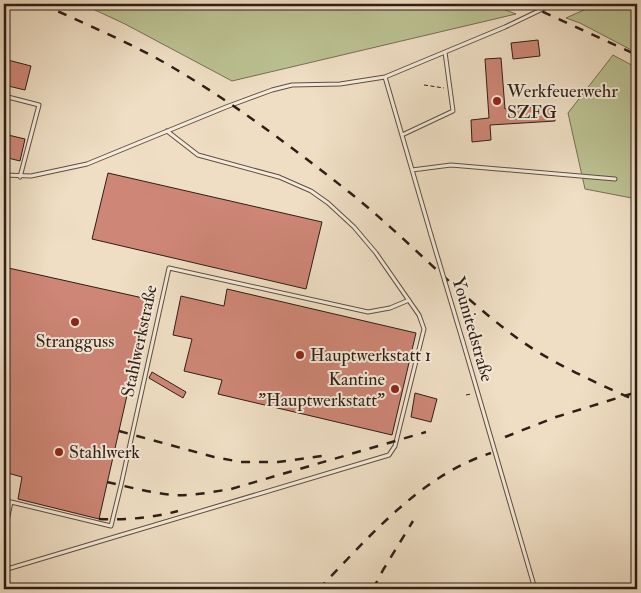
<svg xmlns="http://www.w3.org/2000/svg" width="641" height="593" font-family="'IM FELL Double Pica',serif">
<rect width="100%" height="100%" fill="#efdec4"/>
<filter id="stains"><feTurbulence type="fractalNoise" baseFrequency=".004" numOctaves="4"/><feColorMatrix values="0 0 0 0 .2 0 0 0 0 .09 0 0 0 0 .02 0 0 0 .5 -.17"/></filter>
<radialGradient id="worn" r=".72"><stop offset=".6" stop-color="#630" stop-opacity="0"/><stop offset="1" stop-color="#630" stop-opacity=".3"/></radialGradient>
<path fill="#bbc192" stroke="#747054" d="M82,4H490L516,14L232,81L125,24Z
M597,4H626L637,13V53L580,23L566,18Z
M613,55L637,68V199L585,189L568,113Z"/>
<path fill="#ce8676" stroke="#2d1e16" d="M538,40L540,56L513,59L511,43Z
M501,58L505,109L554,106L555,121L490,125L491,140L472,142L471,120L489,118L485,59Z
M4,59L31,66L25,90L4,85Z
M4,134L25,139L20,161L4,157Z
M108,173L322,222L306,289L92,239Z
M4,267L152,300L133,369L99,519L18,499L22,477L4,472Z
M227,289L416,333L392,435L218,394L222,380L184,371L192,339L173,335L181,296L224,306Z
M152,372L186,392L183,398L149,378Z
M415,393L437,399L431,422L411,417Z"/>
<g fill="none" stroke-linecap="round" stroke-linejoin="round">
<g stroke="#5e4e42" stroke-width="5">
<path id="lane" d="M385,77L431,235
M4,96L39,105L20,177
M402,135L453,111L445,52
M412,170L451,165L615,179
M4,175L31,176L87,164L226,107L272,90L292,85L340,84L385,77L505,27L553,4
M463,342L535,589
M4,535L11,502L111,526L121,485L169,268L368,312L390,308L409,300
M4,570L389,455L395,446L424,329L419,315L376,253L354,227L328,203L311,191L279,177L198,155L167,131"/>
</g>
<path stroke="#2d1e16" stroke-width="1" stroke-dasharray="4 2.5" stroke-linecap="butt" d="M424,85L444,88
M466,395L471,394"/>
<use href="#lane" stroke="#f5ead9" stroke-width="3"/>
<path stroke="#2d1e16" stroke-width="2.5" stroke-dasharray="9 9" stroke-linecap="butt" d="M42,4C87,25 134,44 177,70C238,106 294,149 349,192C407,238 457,294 517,338C553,364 597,383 637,401
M526,4L637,55
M119,431L214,457L241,462H278L322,456
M505,437L556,417L637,392
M107,482C129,487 151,493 173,495C192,496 212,492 231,489L426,432
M99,519C127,520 152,518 178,511
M319,589C368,538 421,475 491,453
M373,589L383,570L413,521"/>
<g stroke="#5e4e42" stroke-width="5" stroke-linecap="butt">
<path id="lane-bridge" d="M431,235L463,342"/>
</g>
<use href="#lane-bridge" stroke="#f5ead9" stroke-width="3"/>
</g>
<g fill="#8f2418" stroke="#f5ead9" stroke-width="2">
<circle cx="497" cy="101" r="5"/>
<circle cx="75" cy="322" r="5"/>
<circle cx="300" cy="355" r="5"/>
<circle cx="395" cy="389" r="5"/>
<circle cx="59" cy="452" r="5"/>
</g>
<g text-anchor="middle" stroke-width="4" stroke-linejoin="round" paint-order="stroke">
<g font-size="18" fill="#2d1e16" stroke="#f5ead9" text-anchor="start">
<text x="507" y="97">Werkfeuerwehr<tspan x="507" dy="21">SZFG</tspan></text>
<text x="75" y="347" text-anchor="middle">Strangguss</text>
<text x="310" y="361">Hauptwerkstatt 1</text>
<text x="385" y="385" text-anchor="end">Kantine<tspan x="385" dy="21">"Hauptwerkstatt"</tspan></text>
<text x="69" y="458">Stahlwerk</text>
</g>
<g font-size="18" fill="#2d1e16" stroke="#f5ead9">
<text transform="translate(473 329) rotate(74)" y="6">Younitedstraße</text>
<text transform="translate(139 341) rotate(-78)" y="6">Stahlwerkstraße</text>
</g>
</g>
<rect width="641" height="593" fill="none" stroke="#efdec4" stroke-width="20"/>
<rect x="5" y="5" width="631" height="583" fill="none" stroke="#2d1e16" stroke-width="2.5"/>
<rect x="10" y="10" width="621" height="573" fill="none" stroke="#2d1e16"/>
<rect width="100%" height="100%" filter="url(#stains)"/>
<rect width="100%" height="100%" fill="url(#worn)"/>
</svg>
